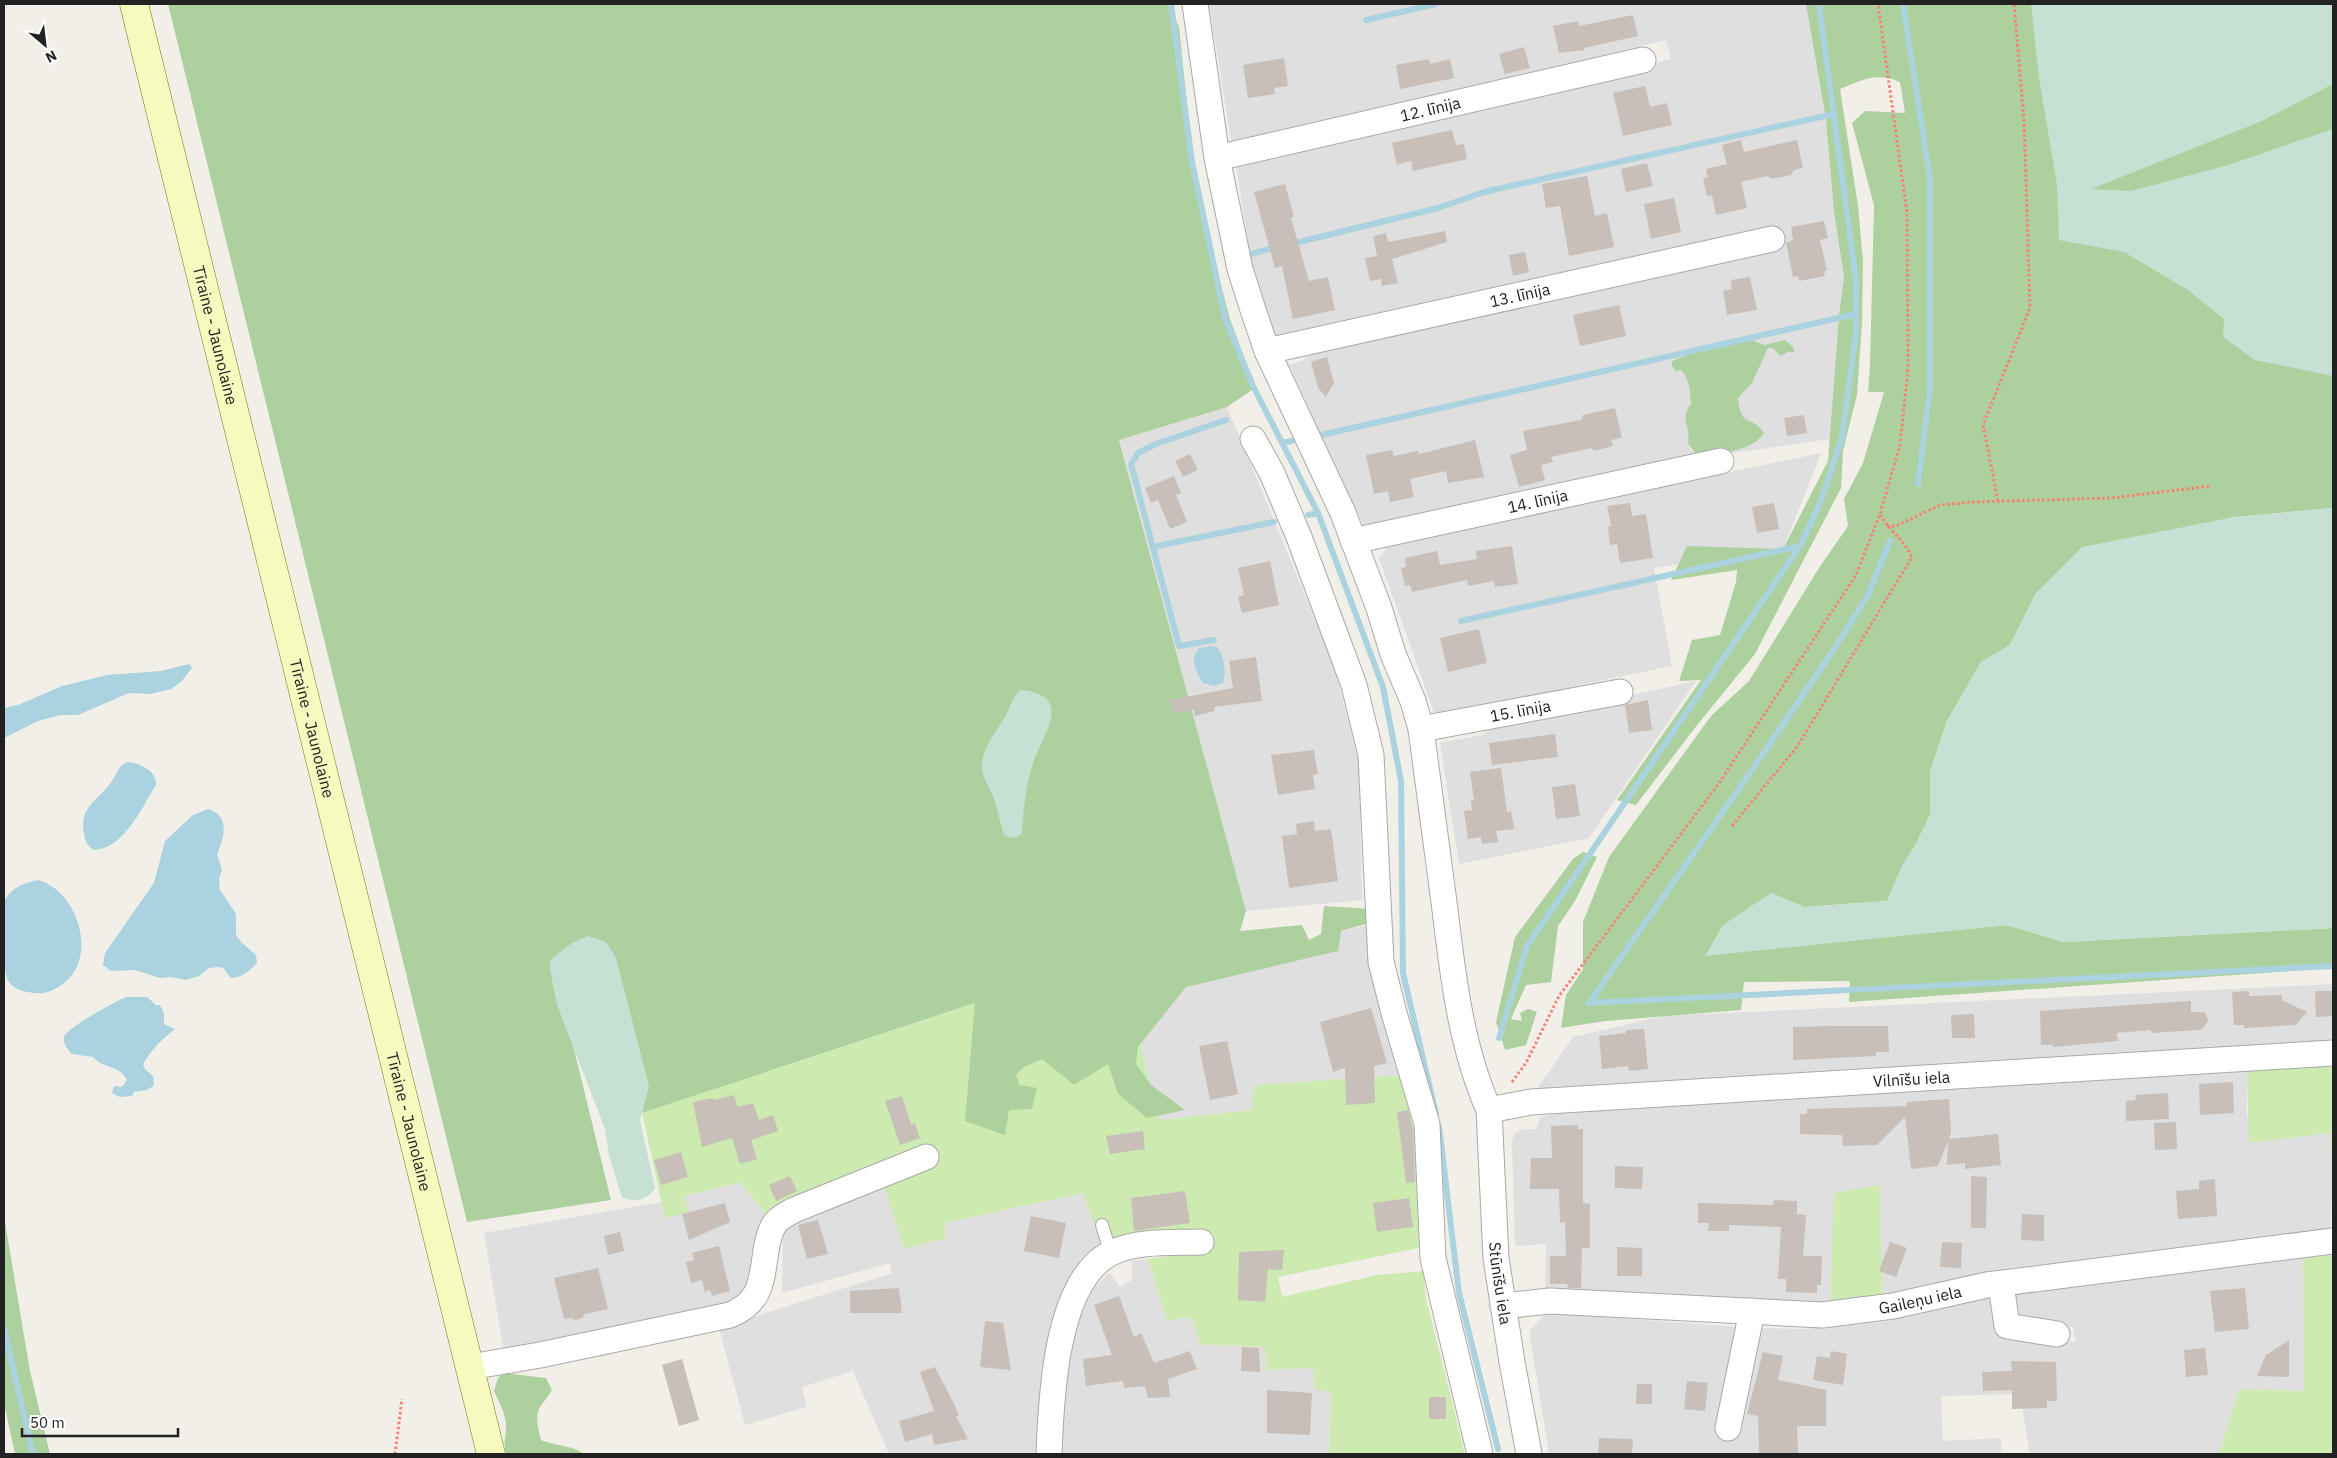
<svg xmlns="http://www.w3.org/2000/svg" width="2337" height="1458" font-family="'IBM Plex Sans',sans-serif">
<rect width="100%" height="100%" fill="#f2efe9"/>
<path fill="#e0dfdf" d="M1209,4H1806L1826,120L1834,212L1844,277L1839,315L1830,439L1727,454L1365,529L1289,365L1304,360L1309,349L1783,246L1779,228L1275,338L1251,262L1236,165L1671,59L1666,40L1232,146Z
M1227,407L1334,665L1359,763L1362,900L1246,911L1119,439Z
M1821,453L1783,549L1654,568L1672,666L1435,715L1379,558L1390,543Z
M1696,681L1589,838L1459,864L1440,743L1483,735L1493,725Z
M1371,924L1401,1075L1255,1085L1252,1110L1159,1120L1125,984Z
M2333,984V1046L1940,1066L1848,1069L1751,1080L1532,1096L1573,1037L1663,1016Z
M2247,1069V1117L2331,1133L2333,1175L2330,1232L1992,1270L1959,1282L1882,1299L1879,1185L1830,1306L1545,1290L1546,1244L1515,1246L1512,1143L1514,1134L1523,1129H1536L1540,1117L1598,1106Z
M740,1182L768,1216L744,1300L504,1352L484,1233L661,1202L665,1218L685,1196Z
M884,1186L945,1223L1083,1193L1100,1240L1102,1255L1085,1269L1042,1454H889L853,1371L802,1387L807,1407L745,1425L719,1328L892,1273L890,1263L782,1293L783,1227Z
M2303,1258L2304,1391L2239,1389L2219,1454H2030L2020,1394L1941,1396L1943,1441L2001,1438V1454H1549L1529,1331L1546,1313L1741,1327L1720,1436L1730,1440L1755,1328L1803,1329L1883,1322L1990,1295L2000,1307V1331L2075,1342L2073,1327L2016,1321L2014,1290L2158,1273L2189,1272Z
M1148,1259L1167,1321L1182,1318L1192,1319L1200,1344L1265,1347L1313,1368L1331,1390L1329,1454H1058L1066,1351L1093,1288L1109,1273L1120,1287L1132,1280V1261Z"/>
<path fill="#cdebb0" d="M1125,984L1159,1120L1252,1110L1254,1085L1401,1075L1415,1120L1424,1247L1278,1277L1282,1297L1377,1275L1424,1271L1425,1294L1465,1454H1329L1331,1391L1315,1390L1313,1368L1267,1370L1265,1347L1200,1344L1192,1319L1182,1318L1167,1321L1148,1259L1204,1252L1102,1255L1100,1240L1083,1193L945,1223L946,1238L904,1249L884,1186L768,1216L740,1182L685,1196L688,1212L665,1218L642,1113L976,1003Z
M2333,1064V1170L2330,1133L2249,1143L2247,1069Z
M1880,1185L1882,1299L1830,1306L1834,1193Z
M2333,1255L2332,1454H2219L2239,1389L2304,1391L2303,1258Z"/>
<path fill="#add19e" d="M168,4H1168L1179,27L1196,191L1230,319L1255,388L1227,407L1119,440L1246,911L1240,931L1302,925L1309,940L1321,934L1324,906L1370,909L1369,923L1341,931L1338,951L1186,987L1138,1047L1136,1064L1151,1085L1185,1110L1147,1118L1118,1094L1108,1064L1074,1085L1042,1059L1024,1067L1016,1075L1019,1085L1037,1088L1032,1109L1009,1110L1005,1135L965,1121L975,1003L642,1113L615,956L554,968L611,1200L467,1222Z
M1806,4H2333V508L2235,517L2175,530L2036,593L2010,645L1981,662L1947,721L1930,772V815L1915,846L1903,864L1887,901L1804,907L1771,893L1705,955L2007,925L2064,942L2333,928V968L1849,1002L1850,981L1744,982L1741,1010L1605,1021L1561,1028L1566,995L1583,969V922L1609,857L1711,716L1749,681L1819,568L1848,526L1844,499L1863,463L1884,392H1868L1870,366L1874,205L1852,123L1865,111L1905,113L1900,82C1876,72 1863,80 1840,89L1858,206L1863,260L1862,322L1857,395L1843,451L1841,488L1755,654L1694,729L1636,805L1617,800L1701,680L1679,681L1692,640L1720,635L1736,582L1737,570L1671,580L1687,546L1783,549L1828,461L1839,315L1844,277L1834,212L1826,120Z
M1745,337L1764,345L1785,340L1793,347L1794,352H1788L1780,356L1773,348H1768L1752,383L1738,398C1741,430 1752,414 1764,433C1753,451 1718,454 1699,458L1688,443C1691,425 1679,420 1691,404C1690,392 1690,379 1681,370L1676,371L1672,366V361C1696,350 1721,346 1745,337Z
M1583,852L1597,857L1575,901L1558,926L1551,982L1526,985L1511,1019L1522,1021L1520,1013L1528,1009L1537,1012L1526,1045L1505,1050L1496,1022L1515,937L1573,859Z
M4,1216L30,1371L50,1454H15L4,1403Z
M503,1373L546,1378L552,1390C548,1397 544,1401 540,1407C534,1417 539,1430 541,1440C555,1446 572,1445 584,1454H506C503,1440 506,1439 506,1426C506,1414 499,1402 494,1391L498,1378Z"/>
<path fill="#c6e0d4" d="M2031,4H2333V84L2262,121L2091,189L2131,191L2228,165L2333,129V376L2255,360L2223,337L2224,319L2188,290L2124,252L2059,240L2057,185L2039,78Z
M2333,508V928L2064,942L2007,925L1705,956L1723,925L1771,893L1804,907L1887,901L1903,864L1915,846L1930,815V772L1947,721L1981,662L2010,645L2036,593L2082,547L2235,517Z
M1021,690C1077,696 1041,736 1032,766C1026,788 1023,810 1022,834L1014,838L1005,836C1000,825 999,814 995,802C992,792 984,780 982,770C980,749 998,730 1007,713C1012,703 1012,697 1021,690Z
M588,936L606,942L616,958L649,1086L640,1120L655,1188C646,1201 636,1202 622,1198L609,1156L605,1129L557,1005L550,970V962L556,955L572,943Z"/>
<path fill="#aad3df" d="M1211,646L1217,647C1225,656 1226,671 1223,683L1214,686L1203,683C1196,671 1189,661 1199,648Z
M189,664L192,668L181,682L171,689L150,694L129,693L78,715H60L38,721L4,738V708L18,705L62,686L107,675L161,671Z
M129,762C141,764 157,771 156,785C142,807 124,849 94,850C88,847 85,841 84,834C79,806 98,801 112,781C118,773 118,764 129,762Z
M208,809C231,816 224,838 217,854L222,870L219,878L220,890L236,914V935L241,942L256,955L257,963C250,971 241,978 231,978L223,968L218,967L209,968L199,976L186,980L171,977L160,978L135,970L111,971L103,965L105,953L154,883L165,841L193,815Z
M38,880C79,891 100,961 60,986C49,993 41,995 28,992C20,991 9,986 7,978C0,954 4,926 4,902C9,889 25,882 38,880Z
M127,997H147L156,1005H160L164,1014V1024L175,1029C161,1040 152,1049 143,1064L145,1069L153,1076L154,1086L146,1090L134,1092L132,1096L120,1097L112,1093L114,1086L122,1087L127,1080C120,1065 103,1069 93,1057L72,1054C69,1051 62,1043 64,1037C65,1029 119,999 127,997Z"/>
<g fill="none" stroke-linecap="round" stroke-linejoin="round">
<path stroke="#aad3df" stroke-width="6" d="M1171,4L1192,162L1225,318L1253,386L1318,513L1383,687L1401,781L1403,973L1436,1114
M1903,4L1930,179V388L1918,484
M1366,20L1436,4
M1291,244L1438,208L1484,192L1834,114
M1251,254L1276,247
M1321,435L1856,314
M1282,443L1292,441
M1308,515L1318,513
M1152,547L1274,522
M1461,621L1800,546
M1214,640L1179,646L1131,464L1138,453L1156,444L1226,420
M1589,1003L2333,966
M1589,1003L1752,770L1832,652L1868,595L1890,541
M1499,1038L1527,946L1800,546L1821,501L1842,437L1856,332V281L1819,4
M1439,1126L1459,1293L1498,1449
M4,1329L33,1454"/>
</g>
<path fill="#c7bfb8" d="M1633,15L1638,36L1584,48V50L1559,53L1553,26L1578,21L1579,26Z
M1524,47L1530,68L1505,74L1499,54Z
M1284,58L1288,86L1274,88L1275,94L1248,98L1243,65Z
M1429,59L1430,64L1450,59L1454,78L1400,89L1396,65Z
M1645,86L1650,107L1667,103L1672,125L1623,136L1613,93Z
M1452,130L1456,145L1464,144L1467,159L1413,171L1411,161L1397,165L1392,143Z
M1741,140L1744,152L1797,140L1803,168L1794,170L1791,175L1772,179L1767,176L1741,182L1747,208L1716,215L1712,195L1707,196L1703,178L1708,177L1706,169L1727,164L1722,145Z
M1647,163L1653,186L1626,192L1621,169Z
M1587,176L1595,216L1607,213L1614,247L1569,256L1560,206L1546,208L1542,184Z
M1285,184L1294,217L1291,218L1309,281L1328,277L1335,310L1293,319L1282,266L1275,268L1254,192Z
M1674,198L1681,232L1651,239L1644,204Z
M1824,221L1828,238L1820,240L1827,271H1824L1825,276L1799,281L1798,276L1793,277L1786,243L1793,240L1791,227Z
M1445,231L1447,242L1392,259L1398,283L1382,286L1381,279L1370,281L1365,258L1377,256L1373,236L1386,233L1388,242Z
M1525,252L1529,272L1513,276L1509,255Z
M1750,277L1757,310L1727,315L1723,291L1732,289L1731,280Z
M1619,305L1626,336L1580,346L1573,315Z
M1327,357L1334,383L1326,397L1318,388L1311,362Z
M1615,408L1622,438L1611,440L1613,446L1594,451L1591,448L1551,457L1553,462L1541,465L1545,480L1519,487L1510,455L1527,450L1523,431L1581,420L1583,415Z
M1804,415L1807,433L1787,436L1784,418Z
M1475,440L1484,477L1448,483L1446,471L1410,479L1414,497L1390,502L1388,491L1374,494L1366,455L1392,450L1394,456L1418,451L1419,454Z
M1190,454L1198,470L1183,477L1175,461Z
M1174,476L1181,493L1176,495L1187,522L1170,529L1158,500L1151,503L1145,488Z
M1630,503L1632,516L1646,514L1653,558L1620,563L1617,544L1610,545L1608,527L1611,526L1607,506Z
M1774,503L1779,529L1757,533L1752,507Z
M1512,546L1518,584L1495,587L1494,581L1468,586L1467,580L1412,592L1410,585L1405,586L1401,568L1406,567L1405,558L1437,551L1440,565L1477,559L1476,551Z
M1270,561L1279,605L1242,613L1238,597L1244,595L1238,568Z
M1479,629L1487,663L1448,672L1440,638Z
M1256,657L1262,701L1214,707L1215,711L1195,716L1194,710L1173,713L1170,700L1233,688L1229,661Z
M1648,700L1652,730L1629,733L1625,705Z
M1555,734L1558,757L1492,765L1489,743Z
M1314,750L1318,774L1313,775L1315,789L1278,795L1271,755Z
M1501,768L1507,812L1511,811L1514,829L1496,831L1498,842L1482,844L1481,837L1468,839L1464,811L1472,810L1471,800H1474L1470,772Z
M1575,784L1580,816L1556,819L1552,787Z
M1314,821L1315,831L1331,829L1338,881L1289,888L1282,836L1297,834L1296,824Z
M2249,991V996L2282,995V1000L2307,1012L2296,1025L2244,1028V1025H2234L2232,992Z
M2315,991H2333V1016L2316,1017Z
M2191,1001V1012H2204L2209,1020L2202,1029L2198,1030L2151,1033V1030L2117,1033L2118,1041L2053,1047V1045H2041L2040,1011Z
M1371,1008L1387,1063L1374,1066L1375,1103L1346,1105L1345,1068L1333,1072L1320,1022Z
M1974,1014L1975,1038H1952L1951,1015Z
M1829,1026H1888L1889,1052H1876V1056L1793,1060V1027Z
M1644,1029L1648,1069L1629,1071L1628,1066L1602,1069L1599,1036L1626,1033V1030Z
M1227,1041L1238,1094L1210,1100L1199,1046Z
M2233,1082L2234,1113L2200,1115L2199,1084Z
M2168,1093L2169,1119L2126,1121V1101L2136,1100L2135,1095Z
M734,1095L738,1107L753,1103L759,1120L773,1115L778,1131L751,1140L757,1159L740,1164L732,1138L702,1147L693,1102L713,1098L714,1100Z
M902,1096L911,1124L915,1123L920,1138L900,1145L885,1101Z
M1949,1099L1951,1132L1949,1139L1998,1134L2001,1165L1965,1169V1163L1947,1165L1948,1141L1938,1166L1911,1169L1905,1117L1877,1145L1843,1146L1842,1135L1800,1134V1114H1807V1109L1907,1106V1102Z
M1408,1110L1413,1130L1415,1182L1406,1183L1397,1112Z
M2176,1122L2177,1149L2155,1150L2154,1123Z
M1578,1125V1129H1583V1203L1590,1204V1248H1582L1581,1288H1568L1567,1284H1550V1256H1566L1565,1222L1560,1223L1559,1189H1530L1531,1158H1552L1551,1126Z
M1143,1131L1145,1149L1110,1154L1106,1136Z
M681,1152L688,1177L661,1185L654,1160Z
M1615,1166L1643,1167L1642,1189L1615,1188Z
M790,1176L797,1191L776,1201L769,1185Z
M1971,1176L1987,1177L1986,1228H1971Z
M2215,1179L2217,1216L2178,1219L2176,1191L2199,1189V1181Z
M1185,1191L1190,1223L1134,1231L1131,1198Z
M1409,1198L1413,1227L1377,1232L1373,1203Z
M1774,1200L1797,1201V1214L1806,1215L1803,1256H1822L1821,1285H1817V1293L1786,1292V1279H1778L1781,1227L1729,1225V1231H1708L1709,1223H1698V1203L1773,1205Z
M725,1203L730,1222L689,1240L682,1214Z
M2022,1214L2044,1215V1241L2021,1240Z
M1031,1216L1066,1223L1059,1258L1024,1251Z
M818,1220L828,1254L807,1259L798,1225Z
M620,1232L624,1251L608,1255L604,1236Z
M1890,1242L1907,1248L1896,1277L1879,1271Z
M1942,1242L1962,1243L1961,1268L1940,1267Z
M719,1246L730,1291L712,1296L710,1290L705,1292L702,1280L691,1283L686,1262L694,1260L692,1253Z
M1617,1247L1642,1248V1276H1617Z
M1284,1250L1282,1270L1268,1269L1265,1302L1238,1300L1239,1252Z
M598,1268L608,1309L585,1314L582,1318L575,1320L571,1318L564,1319L554,1278Z
M899,1288L902,1313H850V1291Z
M2245,1288L2249,1329L2215,1332L2210,1291Z
M1119,1296L1134,1337L1141,1333L1154,1363L1190,1351L1197,1369L1168,1379L1170,1397L1148,1398L1145,1386L1124,1388L1123,1381L1086,1386L1083,1359L1112,1355L1094,1305Z
M985,1321L1003,1323L1011,1370L980,1367Z
M2289,1340V1377L2257,1376L2266,1355Z
M1242,1347L1259,1348L1260,1372L1241,1371Z
M2205,1348L2208,1375L2186,1377L2184,1350Z
M1831,1351L1847,1354L1843,1385L1813,1380L1817,1356L1830,1358Z
M1763,1352L1783,1356L1778,1380L1826,1390V1426H1797L1798,1454H1759L1758,1416L1747,1414Z
M682,1359L699,1420L679,1426L662,1365Z
M2011,1361L2056,1362L2057,1401H2047V1408L2012,1409V1390L1983,1391L1982,1372L2012,1371Z
M935,1367L953,1402L959,1415L956,1416L968,1439L934,1445L932,1434L905,1442L899,1421L934,1411L920,1372Z
M1687,1381L1708,1383L1705,1411L1684,1409Z
M1637,1384H1652V1404H1636Z
M1267,1390L1312,1393L1310,1435L1267,1433Z
M1429,1397H1446V1419H1429Z
M1599,1438L1633,1439L1632,1454H1598Z"/>
<g fill="none" stroke-linecap="round" stroke-linejoin="round">
<g stroke="#a9a9a9" stroke-width="14">
<path id="lane" d="M1102,1225L1111,1254"/>
</g>
<g stroke="#a9a9a9" stroke-width="27">
<g id="street">
<path id="s1" d="M1195,4L1217,158L1240,269L1254,313L1267,351L1343,513L1379,608L1393,654L1413,701L1421,729C1429,790 1437,850 1445,910C1453,977 1461,1047 1489,1110L1496,1258L1512,1362L1529,1454"/>
<path id="s2" d="M1217,158L1643,60"/>
<path id="s3" d="M1267,351L1772,239"/>
<path d="M1253,439L1272,473L1299,537L1354,685L1371,755L1381,962L1394,1013L1427,1124L1433,1258L1480,1454"/>
<path id="s4" d="M1353,541L1721,461"/>
<path id="s5" d="M1421,729L1620,692"/>
<path id="s6" d="M1489,1110L1531,1102L2333,1053"/>
<path d="M2001,1284L2007,1326L2057,1334"/>
<path id="s7" d="M1503,1306L1550,1301L1822,1315L1893,1306L1987,1285L2333,1241"/>
<path d="M470,1367L540,1355L730,1315C764,1301 761,1278 767,1245C769,1237 771,1227 777,1221C782,1216 789,1213 794,1210L926,1157"/>
<path d="M1728,1428L1752,1311"/>
<path d="M1049,1454C1051,1401 1055,1281 1111,1253C1137,1240 1172,1243 1201,1242"/>
</g>
</g>
<g stroke="#707d05" stroke-width="29">
<g id="secondary">
<path id="s8" d="M134,4L491,1454"/>
</g>
</g>
<path stroke="#fa8072" stroke-width="3" stroke-dasharray="2.5 2.5" stroke-linecap="butt" d="M1998,501L1983,425L2030,308L2024,120L2014,4
M1887,526H1896L1940,505L1973,502L2111,498L2211,486
M1732,826L1797,747L1912,557C1904,541 1890,530 1880,515
M1512,1082L1526,1063L1559,996L1717,786L1856,575L1880,514L1900,445L1908,369L1907,213L1878,4
M395,1454L402,1399"/>
<use href="#lane" stroke="#fff" stroke-width="12"/>
<use href="#street" stroke="#fff" stroke-width="25"/>
<use href="#secondary" stroke="#f7fabf" stroke-width="28"/>
</g>
<g text-anchor="middle" stroke-width="4.5" stroke-linejoin="round" paint-order="stroke">
<g font-size="16" fill="#222" stroke="#fff">
<text dy="6" stroke="none"><textPath href="#s2" startOffset="219">12. līnija</textPath></text>
<text dy="6" stroke="none"><textPath href="#s3" startOffset="259">13. līnija</textPath></text>
<text dy="6" stroke="none"><textPath href="#s8" startOffset="341">Tīraine - Jaunolaine</textPath></text>
<text dy="6" stroke="none"><textPath href="#s4" startOffset="189">14. līnija</textPath></text>
<text dy="6" stroke="none"><textPath href="#s5" startOffset="101">15. līnija</textPath></text>
<text dy="6" stroke="none"><textPath href="#s8" startOffset="746">Tīraine - Jaunolaine</textPath></text>
<text dy="6" stroke="none"><textPath href="#s6" startOffset="424">Vilnīšu iela</textPath></text>
<text dy="6" stroke="none"><textPath href="#s8" startOffset="1151">Tīraine - Jaunolaine</textPath></text>
<text dy="6" stroke="none"><textPath href="#s1" startOffset="1326">Stūnīšu iela</textPath></text>
<text dy="6" stroke="none"><textPath href="#s7" startOffset="419">Gaileņu iela</textPath></text>
</g>
</g>
<rect width="2337" height="1458" fill="none" stroke="#222222" stroke-width="10"/>
<g transform="translate(45 45) rotate(152)" stroke="#ffffff" stroke-width="4" paint-order="stroke">
<path d="M0-4L9 19L0 12L-9 19Z" fill="#222222"/>
<text y="-8" font-size="14" font-weight="bold" text-anchor="middle" fill="#222222">N</text>
</g>
<path d="M22 1428v8h156v-8" fill="none" stroke="#222222" stroke-width="2.5"/>
<text x="30" y="1428" font-size="15" fill="#222222" stroke="#ffffff" stroke-width="4" paint-order="stroke">50 m</text>
</svg>
